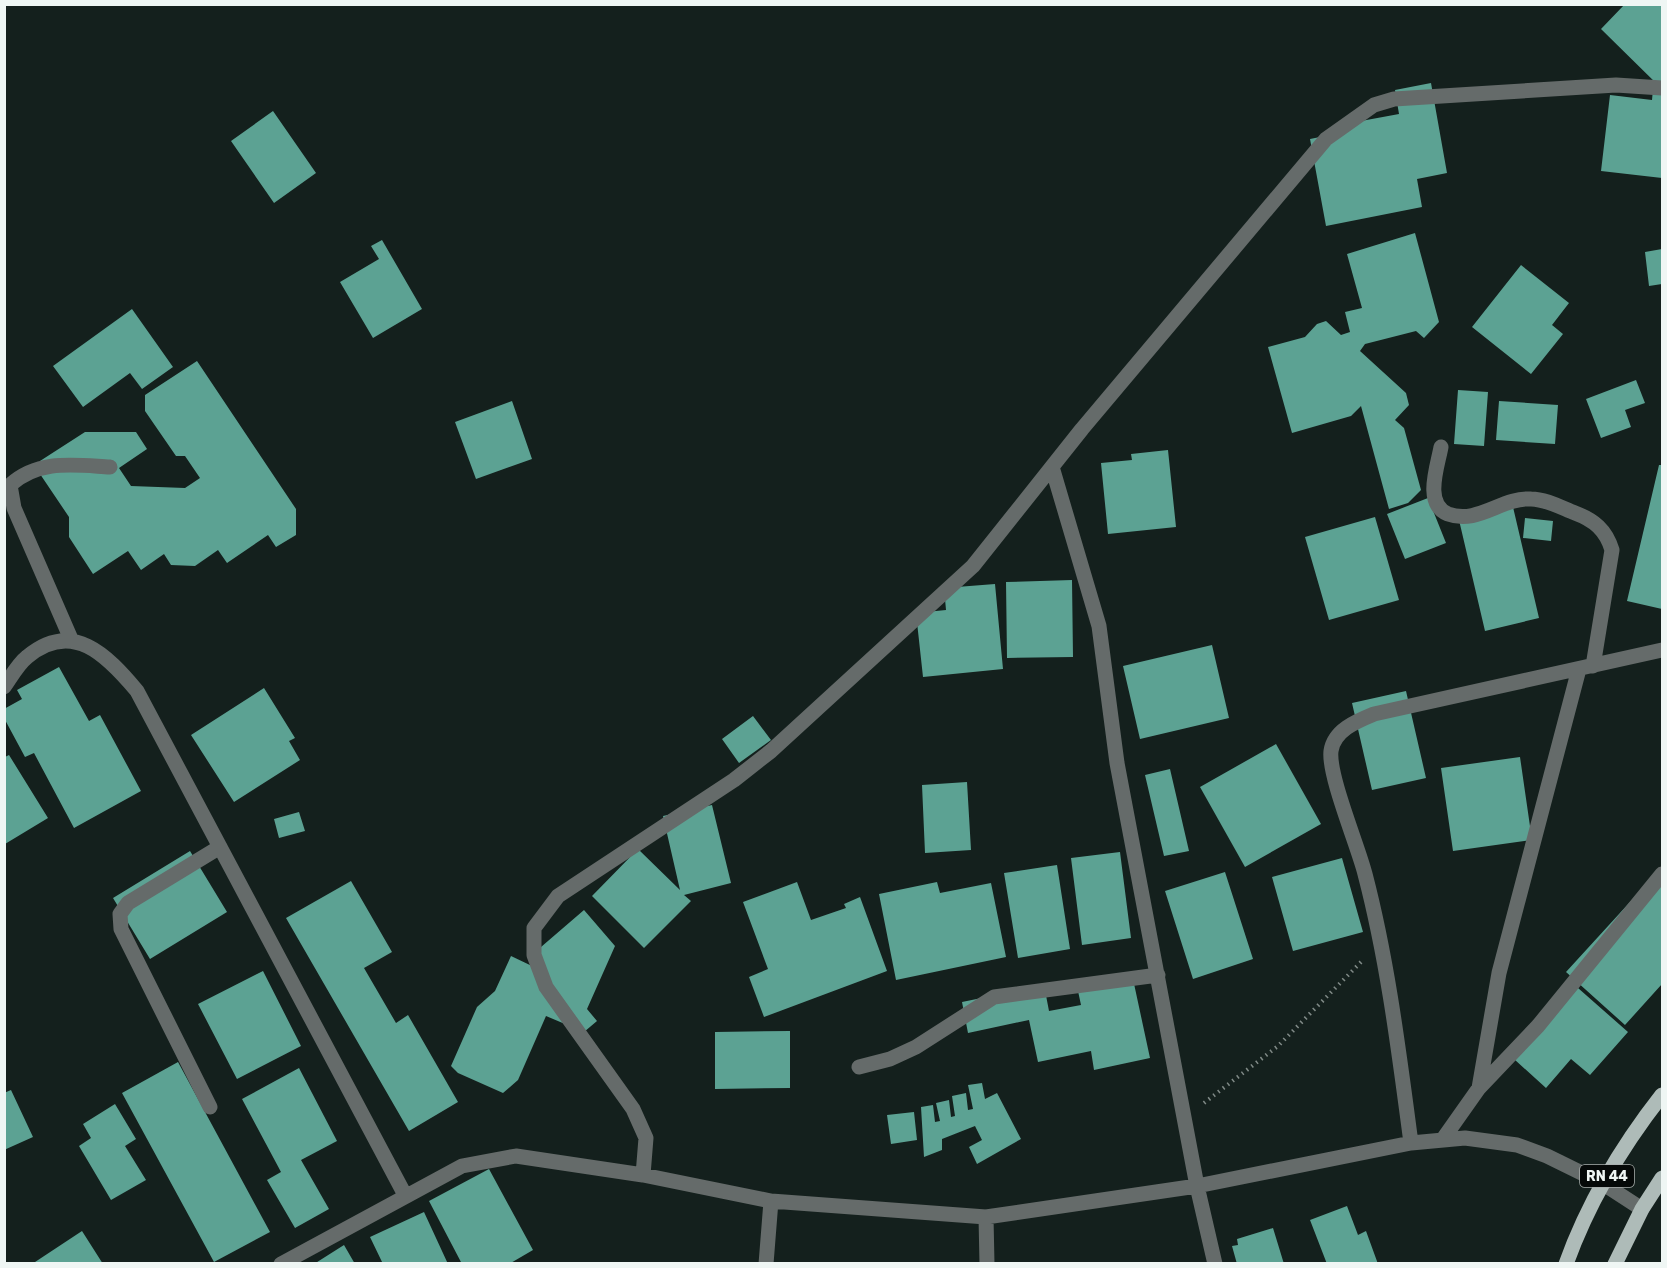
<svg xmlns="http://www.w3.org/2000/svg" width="1667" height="1268" font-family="Rubik,sans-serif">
<rect width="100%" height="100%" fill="#14201d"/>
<path fill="#5ca293" d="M1625,4H1662V89L1601,29Z
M1431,83L1447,173L1417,179L1422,207L1326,226L1310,139L1335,134L1334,126L1399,114L1395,90Z
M1653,89L1662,90V178L1601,171L1610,95L1652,100Z
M273,111L316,173L274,203L231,141Z
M1415,233L1439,322L1424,338L1416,331L1365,344L1360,351L1406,393L1409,405L1395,420L1404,428L1421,490L1408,503L1389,509L1361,406L1351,416L1292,433L1268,347L1305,337L1317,324L1326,321L1341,335L1350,332L1345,312L1362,308L1347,254Z
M382,240L422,309L373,338L340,282L379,259L371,246Z
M1662,249V284L1649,286L1645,252Z
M1521,265L1569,303L1552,325L1563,334L1531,374L1472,327Z
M132,309L173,367L142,389L130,373L83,407L53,366Z
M197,361L296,509V535L276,547L268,535L227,563L218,550L195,566L171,565L164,554L141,570L128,551L93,574L69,537V517L40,474V461L85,432H136L147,449L119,468L131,486L185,488L200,478L185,456H176L145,411V395Z
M1636,380L1645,403L1625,410L1631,427L1601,438L1586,399Z
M1458,390L1488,392L1484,446L1454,444Z
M512,401L532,459L476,479L455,422Z
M1499,401L1558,405L1555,444L1496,440Z
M1168,450L1176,527L1108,534L1101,463L1132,460L1131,454Z
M1659,465H1662V609L1627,601Z
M1428,498L1446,543L1405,559L1387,514Z
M1513,507L1539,618L1485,631L1459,520Z
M1375,517L1399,600L1329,620L1305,537Z
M1525,518L1553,521L1551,541L1523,538Z
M1072,580L1073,657L1007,658L1006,582Z
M995,584L1003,669L923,677L916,613L946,610L944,588Z
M1212,645L1229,718L1140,739L1123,666Z
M59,667L89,721L100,715L141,791L74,828L34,753L25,757L4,718V709L22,699L17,690Z
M264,688L295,738L289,741L300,760L234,802L191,735Z
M1406,691L1426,778L1372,790L1352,703Z
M753,716L771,740L739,763L722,739Z
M1276,744L1321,824L1245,867L1200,787Z
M9,755L48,818L5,844V757Z
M1520,757L1532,840L1453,851L1441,768Z
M1170,769L1189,851L1164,856L1145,775Z
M967,782L971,850L925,853L922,785Z
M712,805L731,883L684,895L691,901L644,948L592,896L638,849L680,890L663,816Z
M299,812L305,831L279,838L274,819Z
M190,851L227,912L150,959L113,898Z
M1120,852L1131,938L1082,945L1071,858Z
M1342,858L1363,932L1293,951L1272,877Z
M1057,865L1070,949L1018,958L1004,873Z
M1662,867V984L1625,1025L1566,972Z
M1225,872L1253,959L1193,979L1165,891Z
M351,881L392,952L364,968L396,1023L408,1015L458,1102L409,1131L286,918Z
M797,882L811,920L846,908L844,904L860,897L887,971L764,1017L749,977L768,969L743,902Z
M937,882L940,893L991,883L1006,957L896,980L879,894Z
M584,910L615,946L587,1009L597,1021L584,1032L546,1016L518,1080L503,1093L458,1073L451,1066L477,1007L495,991L511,956L532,966L541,947Z
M263,971L301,1046L237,1079L198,1004Z
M1133,979L1150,1058L1094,1070L1091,1051L1038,1062L1029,1020L968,1033L962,1002L1044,985L1049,1011L1081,1005L1078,991Z
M1578,988L1628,1032L1590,1075L1571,1059L1546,1088L1514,1059Z
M790,1031V1088L715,1089V1032Z
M178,1062L270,1232L214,1262L122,1093Z
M299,1068L337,1141L301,1160L329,1209L295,1228L267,1180L281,1172L242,1099Z
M982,1083L985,1099L997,1093L1021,1139L977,1164L969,1147L982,1140L975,1126L942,1139V1150L924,1157L921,1107L933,1105L935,1122L940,1121L936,1103L949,1100L951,1117L955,1116L952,1096L966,1093L968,1110L973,1109L968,1085Z
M11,1090L33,1137L4,1150V1093Z
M115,1104L136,1139L125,1146L146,1180L111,1200L79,1146L91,1138L83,1124Z
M914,1112L917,1140L891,1144L887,1115Z
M489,1169L533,1250L509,1264H462L429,1201Z
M1347,1206L1358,1235L1366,1231L1378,1264H1327L1310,1220Z
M424,1212L448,1264H383L370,1237Z
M1273,1228L1284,1264H1237L1232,1246L1238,1245L1237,1239Z
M82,1231L103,1264H32Z
M344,1245L355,1264H314Z"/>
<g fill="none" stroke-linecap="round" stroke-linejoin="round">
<path stroke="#808a87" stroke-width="4" stroke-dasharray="1.5 4.5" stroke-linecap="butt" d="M1204,1103L1278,1046L1361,962"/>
<path stroke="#656b6a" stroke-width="15" d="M1441,447C1438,465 1423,504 1448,514C1478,525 1502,497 1531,499C1546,499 1562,508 1575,513C1594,520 1606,530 1612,550L1593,666
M1052,467L1099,626L1117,763L1197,1186L1215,1264
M71,639L14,508L10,485C39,459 74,465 110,467
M4,687C11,677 18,664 27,657C72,619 107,655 137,691L405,1195
M859,1067L890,1059L916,1047L994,997L1158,975
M1479,1088L1499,973L1579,669
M210,1107L121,929L120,914L128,903L220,847
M1443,1139L1479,1088L1538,1026L1662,874
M1411,1143C1399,1053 1388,962 1365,874C1358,846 1328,775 1331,751C1334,730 1357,721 1374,714L1662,650
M643,1175L646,1138L633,1109L546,987L534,955V928L558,896L734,780L771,751L973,566L1082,429L1326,139L1374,105L1394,99L1616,85L1662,88
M986,1217L987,1264
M281,1264L462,1166L516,1156L643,1175L771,1201L986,1217L1197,1186L1411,1143L1465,1138L1517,1145L1547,1156L1602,1183L1642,1209
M766,1264L771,1201"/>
<path stroke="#aebbb8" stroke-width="15" d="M1566,1264C1588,1203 1622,1146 1662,1095
M1615,1264L1642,1209L1662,1178"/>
</g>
<g text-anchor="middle" stroke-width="6" stroke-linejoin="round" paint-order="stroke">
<rect fill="#050908" stroke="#a9afad" stroke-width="1.5" x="1580" y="1165" width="54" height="22" rx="4.5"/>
<g font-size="14" font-weight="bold" fill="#eff6f4">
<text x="1607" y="1181">RN 44</text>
</g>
</g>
<rect width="1667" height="1268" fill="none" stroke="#eff6f4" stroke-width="12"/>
</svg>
